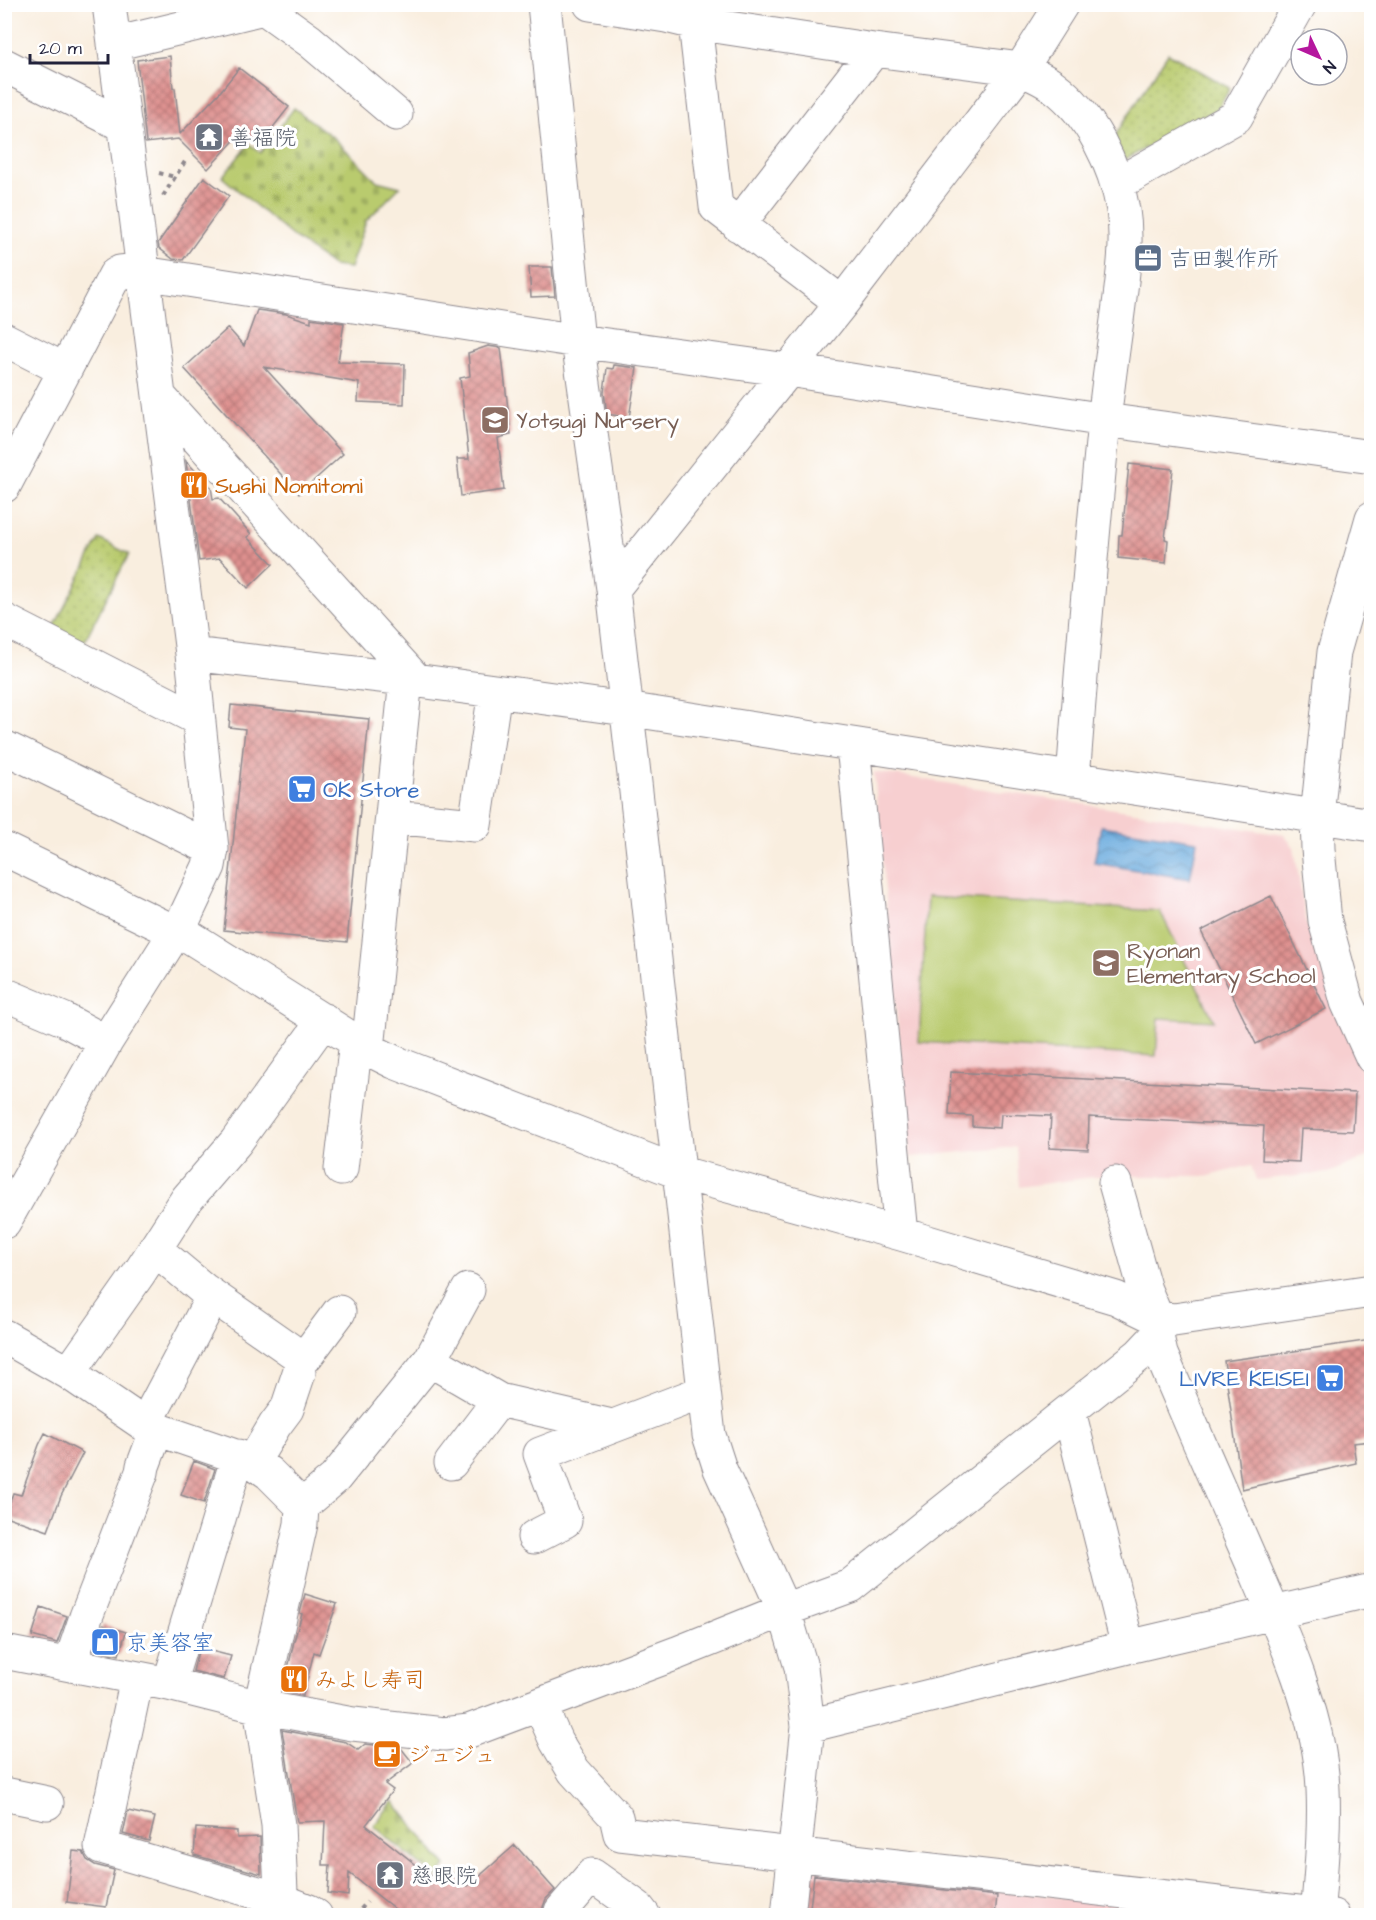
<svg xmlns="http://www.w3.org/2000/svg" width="1376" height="1920" font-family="'Architects Daughter','Klee One',sans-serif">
<defs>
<pattern id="cemetery-stones" width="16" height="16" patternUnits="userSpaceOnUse" patternTransform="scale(1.5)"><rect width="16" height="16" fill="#b9cb6e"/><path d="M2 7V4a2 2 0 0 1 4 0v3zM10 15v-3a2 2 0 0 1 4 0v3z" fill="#9fae60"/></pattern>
<pattern id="park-dots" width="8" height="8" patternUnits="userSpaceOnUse" patternTransform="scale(1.5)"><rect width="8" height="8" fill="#b9cb6e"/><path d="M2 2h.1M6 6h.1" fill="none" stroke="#9fae60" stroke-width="1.8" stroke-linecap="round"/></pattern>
<pattern id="water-waves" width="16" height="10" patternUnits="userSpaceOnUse" patternTransform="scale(1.5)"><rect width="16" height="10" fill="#6babde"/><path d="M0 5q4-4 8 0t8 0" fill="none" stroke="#588bb5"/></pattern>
<pattern id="building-cross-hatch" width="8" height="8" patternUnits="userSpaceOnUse" patternTransform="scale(1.5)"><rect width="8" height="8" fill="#de908e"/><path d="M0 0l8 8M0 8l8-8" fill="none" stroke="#b47575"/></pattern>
</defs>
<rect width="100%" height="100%" fill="#fff"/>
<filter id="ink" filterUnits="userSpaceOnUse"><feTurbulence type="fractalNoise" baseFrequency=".0167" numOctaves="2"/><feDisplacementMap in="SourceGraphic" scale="12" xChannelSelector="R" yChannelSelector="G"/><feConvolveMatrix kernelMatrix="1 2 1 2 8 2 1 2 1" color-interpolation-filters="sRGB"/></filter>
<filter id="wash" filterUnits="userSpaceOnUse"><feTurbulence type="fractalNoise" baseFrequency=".008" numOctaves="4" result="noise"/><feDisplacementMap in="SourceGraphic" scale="24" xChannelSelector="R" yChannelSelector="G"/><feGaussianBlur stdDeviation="1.35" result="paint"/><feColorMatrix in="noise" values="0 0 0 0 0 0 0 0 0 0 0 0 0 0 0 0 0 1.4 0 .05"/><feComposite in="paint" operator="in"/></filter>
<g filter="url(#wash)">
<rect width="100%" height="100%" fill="#f9eedf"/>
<path fill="#f7cfd0" d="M874,772L1284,835L1294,847L1306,922L1334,1003L1371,1092V1155L1328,1173L1256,1180L1251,1165L1209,1176H1101L1019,1187L1016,1147L910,1157Z
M815,1869L1221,1916H798L802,1880Z"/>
<path fill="#b9cb6e" stroke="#6e7654" stroke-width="1.5" d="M927,897L1160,911L1214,1021L1159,1018L1156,1056L919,1042Z"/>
<path fill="url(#cemetery-stones)" stroke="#6e7654" stroke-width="1.5" d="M294,108L334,138L377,181L400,187L366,221L350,268L333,266L291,235L222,177L249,144L260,153Z
M393,1801L446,1866L436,1878L374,1826Z"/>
<path fill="url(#park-dots)" stroke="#6e7654" stroke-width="1.5" d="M1168,53L1230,88L1218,109L1121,162L1111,142Z
M99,539L129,554L82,646L52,631Z"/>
<path fill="url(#water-waves)" stroke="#46668c" stroke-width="1.5" d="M1101,826L1197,841L1190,879L1094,863Z"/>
<g id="blocks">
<path fill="url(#building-cross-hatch)" d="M170,56L173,88H175L180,134L220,92L239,68L289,107L260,144L243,131L208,169L178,139L146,143L137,60Z
M204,177L229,196L183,260L173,259L159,248L158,243Z
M529,267H552L555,296L531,297Z
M257,310L286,314L311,322V318L344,323L338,362L405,364L404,404L358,402L359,383L264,367L343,454L299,494L184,368L228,328L244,346Z
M488,346L501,348L511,435L498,438L504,490L461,496L457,459H469L460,378L470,376L468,353Z
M614,365L637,368L629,418L607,414L604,392L607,368L613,369Z
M186,461L211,487L213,499L219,498L251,534L247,537L273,564L248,588L220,558L199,561Z
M1129,464L1173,469L1165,539L1168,540L1166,563L1118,558L1119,535H1122Z
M231,705L369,719L347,942L224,930L245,729L229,727Z
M1271,896L1326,1009L1256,1044L1201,931Z
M951,1072L1355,1093L1353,1131L1301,1129L1299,1162L1262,1160L1264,1126L1089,1117L1088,1150L1049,1148L1051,1116L1001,1114L1000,1128L972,1126V1116L949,1115Z
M1371,1340V1441L1353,1443L1356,1463L1242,1489L1224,1361Z
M45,1433L83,1453L61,1496L48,1531L5,1516L13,1493L21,1495L39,1445Z
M194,1461L215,1469L204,1503L181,1495Z
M305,1594L337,1604L319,1654L314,1652L303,1696L283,1692L294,1641L302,1614L300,1613Z
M41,1607L67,1616L57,1643L32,1636Z
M103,1625L126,1632L119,1655L94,1650Z
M199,1648L231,1656L224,1679L193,1671Z
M282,1730L346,1742L358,1750L365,1744L401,1748L413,1763L385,1784L393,1790L366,1825L438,1882L448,1870L468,1886L515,1845L555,1890L546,1899L543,1907L542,1915L404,1916L349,1873L348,1896L328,1893L330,1865H323L325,1821L297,1822Z
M128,1811L155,1817L149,1841L123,1834Z
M196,1828L237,1831V1838L260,1837L261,1874L194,1855Z
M73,1851L83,1852L87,1860L95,1865L114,1870L106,1907L67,1902Z
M814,1875L997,1896L995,1916H809Z"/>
</g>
</g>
<g filter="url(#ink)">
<use href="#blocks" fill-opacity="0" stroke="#8e888d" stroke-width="1.5"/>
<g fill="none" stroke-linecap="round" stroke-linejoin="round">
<g stroke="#8e888d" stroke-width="35">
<path id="minor" d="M544,4L578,341L613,589L709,1435L720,1469L784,1610L801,1667L808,1726L788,1916
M590,4L666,16L695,23L874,50L1021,69C1032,74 1043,79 1053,86C1091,114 1115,165 1123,210C1128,242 1123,273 1119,305C1114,344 1108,383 1104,422C1092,541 1082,660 1073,779
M695,23L716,207L842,303
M114,44L264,8L310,41L396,114
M4,65L125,126
M1117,184L1236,117L1300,4
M738,225L874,50
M4,339L65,370
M159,396L417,681
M4,486L115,275L120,272L130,271L578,341L788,370L1105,420L1372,457
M1372,518L1334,652L1317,817L1318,849L1325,921L1347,1002L1372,1057
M613,589L842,303L1021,69L1062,4
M4,620L198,719
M192,654L406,679L626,709L1372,825
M853,745L901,1234
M4,747L212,849
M392,817L475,825L495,691
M4,849L175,932L190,937L368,1049L394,1062L678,1172L901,1234L1116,1298L1157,1318L1174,1320L1372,1291
M4,994L63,1019L106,1042
M368,1049L406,679
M341,1169L356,1041
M1115,1183L1145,1290L1157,1318V1336L1161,1354C1191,1424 1221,1493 1252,1563C1280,1628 1315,1703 1322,1774C1326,1820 1321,1870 1317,1916
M4,1222L106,1042L185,917L209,866L212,849L192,654L109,4
M155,1249L203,1289L299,1356L307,1355L339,1312
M4,1336L69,1373L145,1425L253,1462L269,1473L302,1506L301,1524L260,1707L278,1825L281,1892L274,1916
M430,1360L499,1400
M69,1373L138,1275L187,1199L236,1142L324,1020
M1069,1411L1128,1647
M145,1425L213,1296
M253,1462L275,1425L287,1409L299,1373
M451,1463L499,1400L612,1426
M302,1506L335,1478L430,1360L468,1290
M534,1537L565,1521L540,1454L703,1392
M4,1652L169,1684L260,1707L353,1724L444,1734L469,1731L677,1653L784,1610L850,1586L1139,1355L1157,1336
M70,1664L86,1617L142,1472L143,1466L157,1429
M137,1678L101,1847L279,1899L309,1911L316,1916
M169,1684L238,1456
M540,1705L556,1741L574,1771L616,1817L620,1834L1333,1916
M808,1726L1128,1647L1372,1590
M4,1794L47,1803
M560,1916L561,1911L592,1875L637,1907L644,1916"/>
</g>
<path stroke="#8e888d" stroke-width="4" stroke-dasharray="4.5 4.5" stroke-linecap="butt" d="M159,173L175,177
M163,196L186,160
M355,1916L367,1902"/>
<use href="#minor" stroke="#fff" stroke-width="33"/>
</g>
</g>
<defs>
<g id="temple-square" transform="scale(1.5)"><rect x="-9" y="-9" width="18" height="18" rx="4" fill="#6b7280" stroke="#fff"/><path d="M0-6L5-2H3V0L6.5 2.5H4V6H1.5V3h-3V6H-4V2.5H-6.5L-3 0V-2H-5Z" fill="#fff"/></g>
<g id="office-square" transform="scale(1.5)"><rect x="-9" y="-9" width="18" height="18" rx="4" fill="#5c6f8a" stroke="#fff"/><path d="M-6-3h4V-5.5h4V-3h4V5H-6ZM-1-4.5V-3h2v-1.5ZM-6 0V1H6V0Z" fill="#fff"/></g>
<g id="school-square" transform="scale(1.5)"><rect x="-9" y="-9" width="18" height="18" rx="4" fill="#8d6e63" stroke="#fff"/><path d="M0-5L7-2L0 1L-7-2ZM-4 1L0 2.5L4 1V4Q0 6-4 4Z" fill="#fff"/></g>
<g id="restaurant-square" transform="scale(1.5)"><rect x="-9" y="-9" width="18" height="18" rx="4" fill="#e8710a" stroke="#fff"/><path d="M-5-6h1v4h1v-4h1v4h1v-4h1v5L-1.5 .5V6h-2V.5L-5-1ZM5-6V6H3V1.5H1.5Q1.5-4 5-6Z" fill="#fff"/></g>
<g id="supermarket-square" transform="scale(1.5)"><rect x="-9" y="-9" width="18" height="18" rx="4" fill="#3f7fe0" stroke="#fff"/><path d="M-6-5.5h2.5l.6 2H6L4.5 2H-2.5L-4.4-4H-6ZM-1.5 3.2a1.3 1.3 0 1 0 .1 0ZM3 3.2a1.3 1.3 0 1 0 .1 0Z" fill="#fff"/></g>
<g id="shop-square" transform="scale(1.5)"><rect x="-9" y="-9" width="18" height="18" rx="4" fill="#3f7fe0" stroke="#fff"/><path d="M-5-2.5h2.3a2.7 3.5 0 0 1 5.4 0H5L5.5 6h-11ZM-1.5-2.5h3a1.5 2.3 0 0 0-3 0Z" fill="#fff"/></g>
<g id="cafe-square" transform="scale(1.5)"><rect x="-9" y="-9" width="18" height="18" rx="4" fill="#e8710a" stroke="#fff"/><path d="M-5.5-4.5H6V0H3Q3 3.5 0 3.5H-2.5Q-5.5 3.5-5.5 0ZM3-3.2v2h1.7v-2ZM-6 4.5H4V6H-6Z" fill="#fff"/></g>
</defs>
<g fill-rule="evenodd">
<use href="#temple-square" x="209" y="137"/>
<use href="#office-square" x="1148" y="258"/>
<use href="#school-square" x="495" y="420"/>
<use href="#restaurant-square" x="194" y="485"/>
<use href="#supermarket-square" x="302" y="789"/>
<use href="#school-square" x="1106" y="963"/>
<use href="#supermarket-square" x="1330" y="1378"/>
<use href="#shop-square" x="105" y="1642"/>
<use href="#restaurant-square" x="294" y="1679"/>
<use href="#cafe-square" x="387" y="1754"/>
<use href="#temple-square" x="390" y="1875"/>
</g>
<g text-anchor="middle" stroke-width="6" stroke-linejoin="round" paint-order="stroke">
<g font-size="22" fill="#5b616d" stroke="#fff" text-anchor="start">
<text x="230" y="145">善福院</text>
<text x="411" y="1883">慈眼院</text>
</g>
<g font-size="22" fill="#4e5e75" stroke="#fff" text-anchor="start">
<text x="1169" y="266">吉田製作所</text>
</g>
<g font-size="22" fill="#785e54" stroke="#fff" text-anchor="start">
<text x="516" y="428">Yotsugi Nursery</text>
<text x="1127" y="958">Ryonan<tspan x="1127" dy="25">Elementary School</tspan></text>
</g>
<g font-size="22" fill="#c56008" stroke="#fff" text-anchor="start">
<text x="215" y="493">Sushi Nomitomi</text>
<text x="315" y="1687">みよし寿司</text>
<text x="408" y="1762">ジュジュ</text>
</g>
<g font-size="22" fill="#366cbe" stroke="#fff" text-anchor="start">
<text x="323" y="797">OK Store</text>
<text x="1309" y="1386" text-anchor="end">LIVRE KEISEI</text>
<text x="126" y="1650">京美容室</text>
</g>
</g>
<rect width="1376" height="1920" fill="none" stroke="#fff" stroke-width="24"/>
<g transform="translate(1319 57) rotate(134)"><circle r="28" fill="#ffffff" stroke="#a7a7b1" stroke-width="1.5"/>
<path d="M0-4.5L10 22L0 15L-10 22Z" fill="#b5179e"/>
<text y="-9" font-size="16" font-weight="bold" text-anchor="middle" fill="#22223b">N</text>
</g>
<path d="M30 54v9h78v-9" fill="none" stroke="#22223b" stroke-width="3"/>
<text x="39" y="54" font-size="18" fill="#22223b" stroke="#ffffff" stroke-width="4.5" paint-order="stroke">20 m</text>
</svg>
